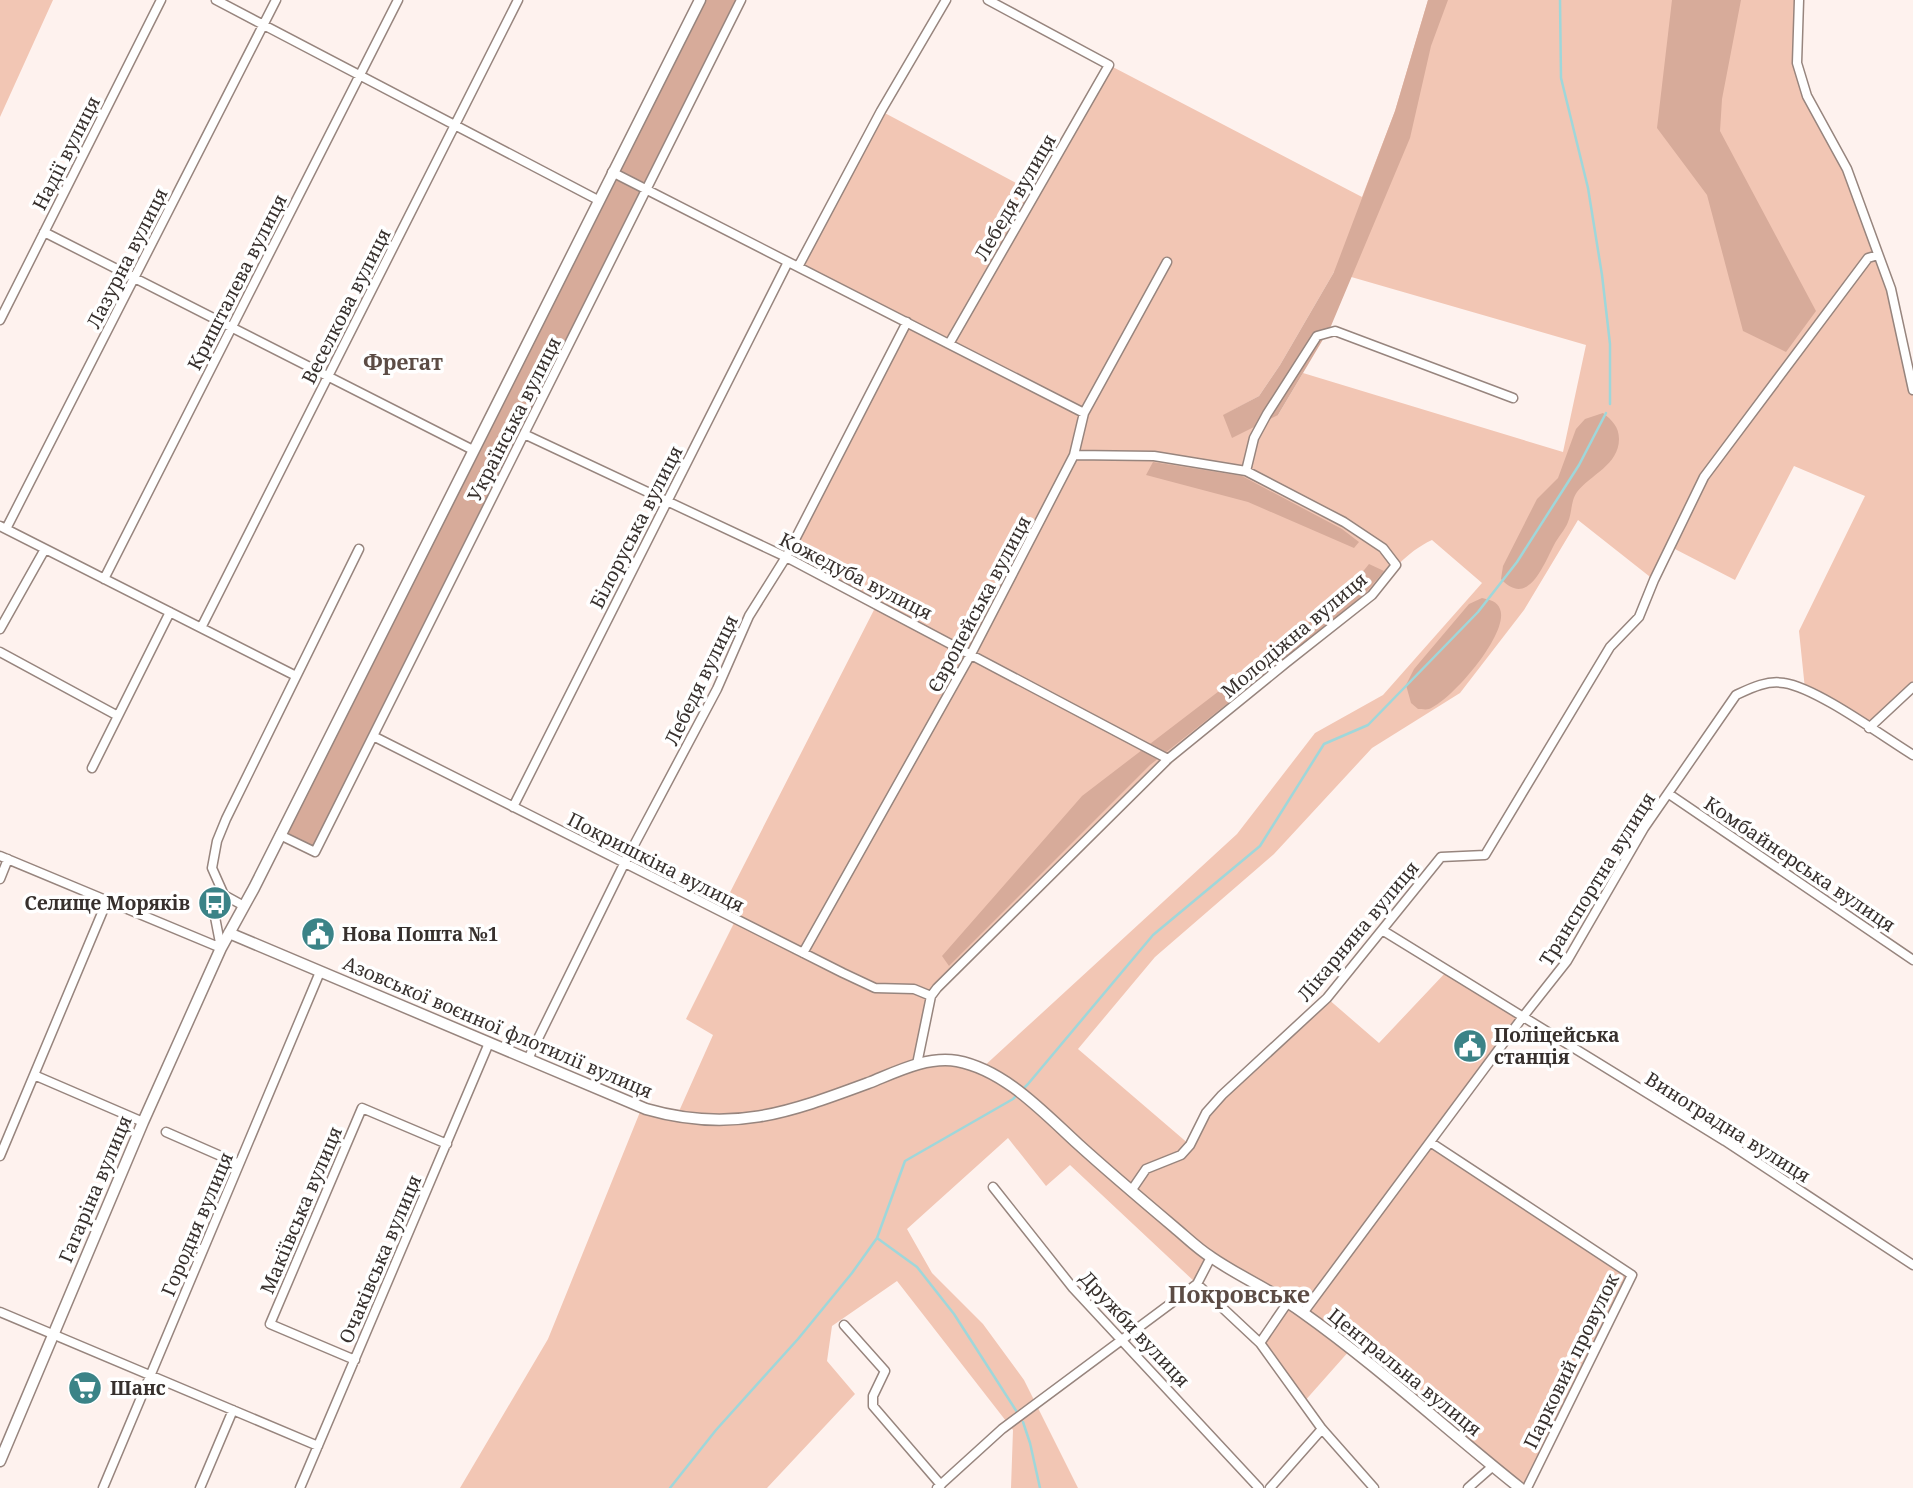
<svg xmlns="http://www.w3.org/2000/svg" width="1913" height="1488" font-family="'Noto Serif',serif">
<rect width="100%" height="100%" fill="#fef2ee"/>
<path fill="#f2c6b4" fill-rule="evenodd" d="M0,0H53L0,117Z
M1428,0H1799L1797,63L1807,96L1847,169L1891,289L1913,390V687L1869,728L1805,689L1799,631L1865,496L1794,466L1735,580L1671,547L1654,580L1578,520L1524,610L1460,693L1372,748L1274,854L1155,957L1078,1049L1190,1145L1206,1113L1327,998L1379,1043L1447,971L1522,1018L1430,1142L1632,1275L1527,1488L1350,1350L1303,1403L1260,1343L1288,1303L1211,1257L1197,1284L1070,1165L1046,1186L1008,1138L907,1229L932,1273L983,1324L1024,1380L1078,1488H1011L1013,1430L897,1281L832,1326L827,1361L855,1394L767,1488H460L548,1339L640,1112C661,1120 683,1123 705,1122L676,1118L713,1035L686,1019L735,921L720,912L877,604L786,557L907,323L798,267L881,111L1035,193L1109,65L1362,197L1395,111ZM1334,272L1586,345L1563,452L1303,373L1278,415H1224L1259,396L1280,365ZM1432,540L1482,583L1383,695L1315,733L1237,834L981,1069L939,1060L917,1064L937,988L1168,759L1372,595C1390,573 1406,552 1432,540Z"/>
<path fill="#d7ab9a" d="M706,0H741L315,852L285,837Z
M1428,0H1448L1431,46L1410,138L1331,326L1278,415L1232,438L1223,415L1259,396L1280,365L1334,272L1395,111Z
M1672,0H1741L1722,99L1720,131L1816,311L1786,352L1743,331L1707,195L1657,128Z
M1603,413C1612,420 1619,427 1619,439C1619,465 1590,475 1577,492C1571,500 1572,513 1568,522C1565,530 1558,537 1554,545C1543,566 1528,608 1501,579L1503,566L1537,499L1558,478L1576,429L1585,419Z
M1153,462L1242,476L1342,529L1359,542L1354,548L1248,502L1146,475Z
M1369,564L1384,571L1364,595L1150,765L949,966L942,956L1082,796L1343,596Z
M1482,598C1490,600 1497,601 1500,609C1510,633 1451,701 1429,709C1426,710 1421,709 1418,709L1411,703L1406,685L1414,669L1469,604Z"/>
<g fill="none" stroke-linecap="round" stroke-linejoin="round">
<path stroke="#9fd7da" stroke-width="2.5" d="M1560,0L1561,78L1588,188L1602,275L1610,344V404
M877,1238L917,1267L954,1314L1017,1412
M1023,1422L1030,1443L1040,1488
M670,1488L716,1430L798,1339L852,1273L877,1238L905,1161L1013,1099L1028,1084L1153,935L1260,846L1324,744L1368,725L1478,612L1517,562L1579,465L1606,413"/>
<g stroke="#97857e" stroke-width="11">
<path id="minor" d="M216,0L598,200
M1799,0L1797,63L1807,96L1847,169L1891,289L1913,390
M612,172L1084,413
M44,232L473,450
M798,267L881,111L946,0
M0,320L161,0
M949,344L1109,65L988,0
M524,434L786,557L1168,759
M1246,471L1254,438L1267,414L1317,336L1335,331L1513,398
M0,526L296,676
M6,529L276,0
M104,579L398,0
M202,626L518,0
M0,629L45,549
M0,652L118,716
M1869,728L1913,687
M373,736L843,973L875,988L914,989L931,996
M92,768L170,612
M1669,794L1913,960
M513,807L788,262
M280,835L315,852L741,0
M0,856L221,948
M0,879L8,859
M224,895L212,868L217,841L226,819L359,549
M224,895L244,906
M1382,930L1725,1141L1913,1265
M221,948L214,912L224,895
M803,953L971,654L1074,455L1084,413L1167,262
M528,1059L624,864L717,689L749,616L786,557L907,322
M917,1064L931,996L937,988L1168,759L1286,663L1372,595L1396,565L1383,548L1344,522L1246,471L1154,456L1074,455
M34,1075L143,1122
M166,1132L239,1164
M1430,1142L1632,1275L1527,1488
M0,1156L107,901
M993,1187L1073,1288L1259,1488
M1131,1191L1146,1169L1181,1155L1190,1145L1206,1113L1222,1095L1327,998L1441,857L1485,855L1610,647L1639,617L1654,580L1704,477L1868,258L1878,255
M1197,1284L1260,1343L1322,1429L1374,1488
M0,1312L318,1446
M1303,1313L1522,1018L1567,961L1644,828L1736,695C1751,688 1767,680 1784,683C1817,688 1882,736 1913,755
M844,1325L885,1371L873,1396V1406L941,1485
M1260,1343L1288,1302
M355,1360L270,1324L362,1108L447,1144
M103,1488L320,972
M200,1488L233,1410
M300,1488L489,1043
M937,1488L1002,1429L1197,1284L1211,1257
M1270,1488L1322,1429
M1468,1488L1493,1466"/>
</g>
<g stroke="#97857e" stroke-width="13">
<path id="tertiary" d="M229,933L646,1109C733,1134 790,1112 871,1082C898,1071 928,1056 957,1061C1005,1070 1044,1113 1078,1144C1110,1173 1142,1200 1174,1227C1186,1237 1198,1249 1211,1257C1240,1277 1273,1291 1302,1312C1378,1366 1447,1430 1520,1488
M0,1461L143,1122L221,948L254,888L700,0"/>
</g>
<use href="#minor" stroke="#fff" stroke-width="8"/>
<use href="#tertiary" stroke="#fff" stroke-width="10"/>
</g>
<defs>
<g id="bus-disc" transform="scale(1.75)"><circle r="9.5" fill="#3b8387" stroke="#fff"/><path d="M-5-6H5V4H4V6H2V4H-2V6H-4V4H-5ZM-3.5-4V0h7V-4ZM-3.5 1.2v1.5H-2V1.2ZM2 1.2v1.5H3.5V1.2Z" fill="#fff"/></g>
<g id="civic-disc" transform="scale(1.75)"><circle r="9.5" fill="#3b8387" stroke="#fff"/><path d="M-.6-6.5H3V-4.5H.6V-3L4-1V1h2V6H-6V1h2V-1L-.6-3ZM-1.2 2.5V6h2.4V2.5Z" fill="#fff"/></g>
<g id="supermarket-disc" transform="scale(1.75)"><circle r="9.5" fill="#3b8387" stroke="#fff"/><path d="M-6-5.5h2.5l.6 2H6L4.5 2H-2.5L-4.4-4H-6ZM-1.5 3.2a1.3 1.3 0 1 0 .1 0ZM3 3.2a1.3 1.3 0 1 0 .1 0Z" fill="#fff"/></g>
</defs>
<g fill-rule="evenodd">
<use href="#bus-disc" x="215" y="903"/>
<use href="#civic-disc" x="318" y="934"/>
<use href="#civic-disc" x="1470" y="1046"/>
<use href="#supermarket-disc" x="85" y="1388"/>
</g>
<g text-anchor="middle" stroke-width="7" stroke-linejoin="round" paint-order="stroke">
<g font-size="19" fill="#37302d" stroke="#fff">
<text transform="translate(66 153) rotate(-63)" y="7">Надії вулиця</text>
<text transform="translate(1015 197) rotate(-60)" y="7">Лебедя вулиця</text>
<text transform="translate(127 258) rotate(-63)" y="7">Лазурна вулиця</text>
<text transform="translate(237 282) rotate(-63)" y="7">Кришталева вулиця</text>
<text transform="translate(346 306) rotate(-63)" y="7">Веселкова вулиця</text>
<text transform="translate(514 419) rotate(-63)" y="7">Українська вулиця</text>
<text transform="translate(636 527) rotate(-63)" y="7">Білоруська вулиця</text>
<text transform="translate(856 576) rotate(27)" y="7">Кожедуба вулиця</text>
<text transform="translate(979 604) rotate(-62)" y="7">Європейська вулиця</text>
<text transform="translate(1294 635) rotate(-40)" y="7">Молодіжна вулиця</text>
<text transform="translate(701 680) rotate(-64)" y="7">Лебедя вулиця</text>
<text transform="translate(656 862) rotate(27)" y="7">Покришкіна вулиця</text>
<text transform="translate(1800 864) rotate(34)" y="7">Комбайнерська вулиця</text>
<text transform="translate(1597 879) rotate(-58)" y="7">Транспортна вулиця</text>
<text transform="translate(1358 931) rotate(-50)" y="7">Лікарняна вулиця</text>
<text transform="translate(498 1027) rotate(23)" y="7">Азовської воєнної флотилії вулиця</text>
<text transform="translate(1728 1127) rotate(32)" y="7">Виноградна вулиця</text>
<text transform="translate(95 1189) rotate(-67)" y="7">Гагаріна вулиця</text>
<text transform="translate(301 1210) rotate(-67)" y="7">Макіївська вулиця</text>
<text transform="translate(197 1224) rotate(-67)" y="7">Городня вулиця</text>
<text transform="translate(380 1259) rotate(-67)" y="7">Очаківська вулиця</text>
<text transform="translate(1135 1329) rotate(47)" y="7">Дружби вулиця</text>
<text transform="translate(1571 1361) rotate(-64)" y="7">Парковий провулок</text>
<text transform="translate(1405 1372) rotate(39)" y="7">Центральна вулиця</text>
</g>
<g font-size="19" font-weight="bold" fill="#37302d" stroke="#fff" text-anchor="start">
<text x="190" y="910" text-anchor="end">Селище Моряків</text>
<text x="342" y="941">Нова Пошта №1</text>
<text x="1494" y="1042">Поліцейська<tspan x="1494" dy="22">станція</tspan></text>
<text x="110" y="1395">Шанс</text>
</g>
<g font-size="21" font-weight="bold" fill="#5c4c45" stroke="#fff">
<text x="403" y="370">Фрегат</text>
</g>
<g font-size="23" font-weight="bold" fill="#5c4c45" stroke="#fff">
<text x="1239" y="1303">Покровське</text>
</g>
</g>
</svg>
